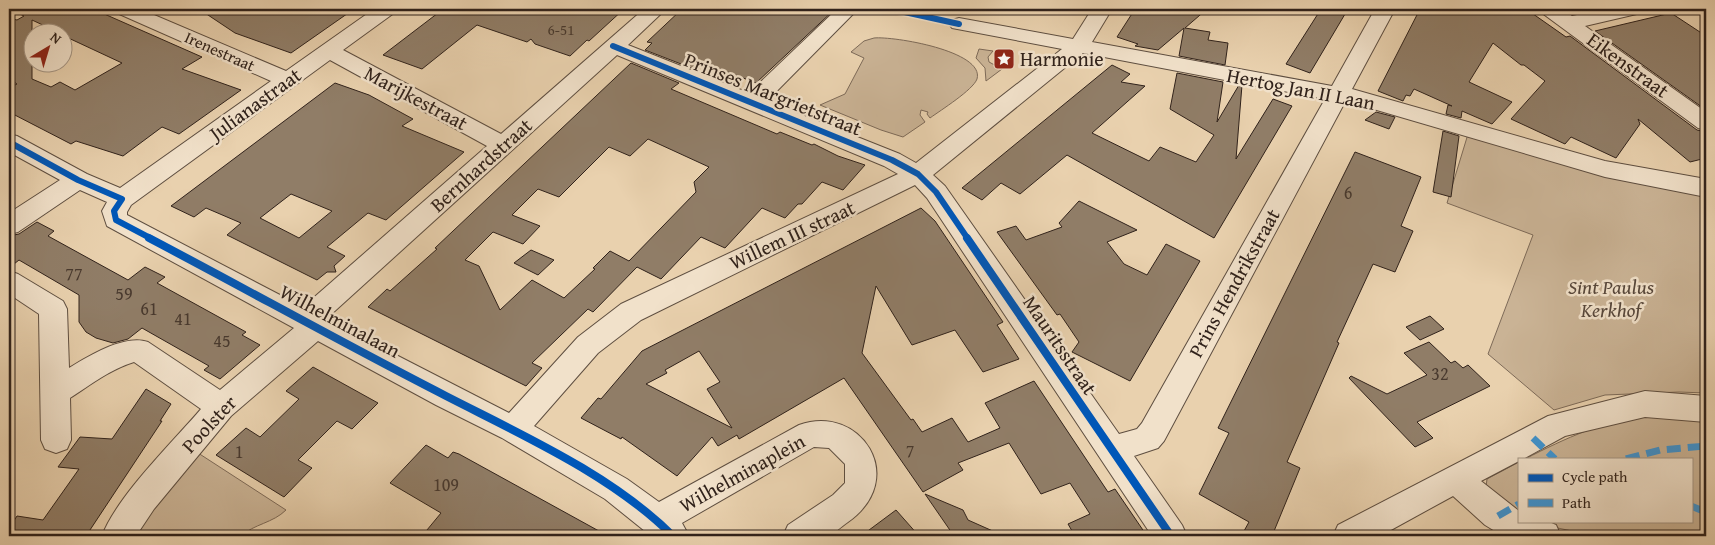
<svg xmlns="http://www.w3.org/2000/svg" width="1715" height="545" font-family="'Gentium Book Plus',serif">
<rect width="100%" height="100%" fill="#e9d1ae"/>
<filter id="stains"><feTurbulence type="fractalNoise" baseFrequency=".004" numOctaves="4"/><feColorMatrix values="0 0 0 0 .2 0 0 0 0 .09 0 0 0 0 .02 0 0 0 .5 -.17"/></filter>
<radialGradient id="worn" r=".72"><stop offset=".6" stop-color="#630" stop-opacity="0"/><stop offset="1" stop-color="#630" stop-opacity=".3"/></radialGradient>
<path fill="#cab395" stroke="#7d6a58" d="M874,38C893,36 985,51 977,79C973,90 941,110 930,118L927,114L928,112L921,110L920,115L925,122L903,137L881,130L820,105L845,94L864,58L851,52L864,41Z
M979,49L993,51L988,57L989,62L1002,69L986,81L985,68L976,58Z
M1468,134L1674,186L1706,191V393L1679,392L1605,395L1554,410L1488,354L1533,235L1447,203Z
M1650,416L1706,417V536H1596L1524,521H1691V459H1525C1566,438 1604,420 1650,416Z
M195,451L286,510C273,523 254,524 241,536H136L161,497Z
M1519,462V519L1486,487L1487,479Z"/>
<path fill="#907d67" stroke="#30221b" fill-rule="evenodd" d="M9,9H93L202,57L182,69L241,90L179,134L162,127L123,156L76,141L71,144L9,112V88L17,84L9,79V18L17,20L24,16ZM32,20L58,32H62V35L122,63L75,90L60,82L51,87L32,79Z
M199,9H354L291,53L235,33Z
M438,9H624L589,41L587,40L570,56L535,44L531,39L527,42L477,25L422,69L383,55L438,13Z
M682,9H835L756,83L702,62L694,69L645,50L652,43L647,42Z
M1135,9H1207L1185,28L1210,32L1208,40L1228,43L1225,65L1179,56L1184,28L1158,50L1135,46L1138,44L1117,37Z
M1321,9H1348L1310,73L1286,64Z
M1420,9H1526L1566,37L1570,36L1697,130L1706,132V158L1690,162L1638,119L1640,124L1616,158L1571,137L1565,144L1511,119L1545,81L1524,65H1521L1493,43L1469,82L1512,102L1492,124L1462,111L1461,118L1446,114L1448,105L1452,106L1414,89L1410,96L1406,95L1403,101L1378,91Z
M1671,13L1706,36V110L1595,31Z
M631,63L679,83L671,89L777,134L780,132L812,145L814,144L838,156L865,165L843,190L822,182L802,204H798L785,218L762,208L725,248L701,237L661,279L637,267L593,312L588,309L532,363L542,368L526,386L368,307L387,289L390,291L437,249L435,248ZM648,139L709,167L694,182L696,192L629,261L610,251L593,268L595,269L564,298L532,280L500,310L479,266L465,260L493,232L523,244L540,226L512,215L538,189L559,197L609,147L630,156Z
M1112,65L1130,74L1121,82L1145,86L1092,133L1149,161L1160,147L1196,162L1214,135L1170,109L1177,73L1223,82L1217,122L1239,85H1242L1236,159L1273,99L1292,106L1214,238L1067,155L1020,194L1001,183L982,200L962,188Z
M335,83L369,95L413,119L402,126L464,152L386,220L368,213L327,247L345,256L334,266L336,272H327L317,280L227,235L241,223L206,208L194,217L171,206ZM291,194L332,211L299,238L260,218Z
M1376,112L1395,117L1389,129L1365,120Z
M1443,131L1459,136L1451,197L1433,192Z
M1355,152L1421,177L1401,226L1413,231L1395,272L1373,264L1337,342L1339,343L1332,359L1287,462L1300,468L1272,536H1253L1244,531L1249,522L1199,494L1229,433L1218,428Z
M1079,201L1137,230L1107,242L1124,264L1147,275L1166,244L1200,261L1130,381L1072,352L1079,342L1060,314L1057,315L997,232L1016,226L1026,240L1062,227L1059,223Z
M921,208L935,221L1003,322L997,325L1019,359L983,372L955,330L912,345L876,286L862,353L911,420L913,419L922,432L952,418L968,442L1000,428L985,403L1034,381L1108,492L1115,489L1147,536H1075L1068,524L1090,514L1070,483L1041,494L1009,443L958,463L963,470L923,492L844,378L739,439L737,435L718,446L712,437L677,476L622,437L621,439L581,418L598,398L601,399L642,351ZM699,351L720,382L707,389L732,428L646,384L667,373L665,370Z
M37,222L54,231L48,236L128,280L145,267L165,277L157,283L246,332L242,335L260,345L220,379L204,370L209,366L142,328L128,339L113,343L96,338L86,332L79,322V295L19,260L9,268V236L19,234Z
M531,250L554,260L538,275L514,263Z
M1430,316L1444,329L1420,340L1406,327Z
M1429,342L1451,363L1455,361L1463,368L1468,365L1490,386L1417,422L1433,438L1415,447L1349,378L1351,376L1387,394L1427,375L1404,353Z
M313,367L378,403L352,429L337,421L298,460L312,468L284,497L216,455L246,428L260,437L299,399L286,391Z
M146,389L171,404L160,421H162L86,536H9V528L17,516L43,520L79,469L58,467L80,437L112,439Z
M426,445L448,458L453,452L459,454L608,536H422L441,513L390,483Z
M925,494L963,510L968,520L1004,536H954Z
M896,510L919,536H861Z"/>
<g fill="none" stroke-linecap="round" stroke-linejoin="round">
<g stroke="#5e4e40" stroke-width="2">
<path id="minor" d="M114,9H140L286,71L374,9H397L394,13L343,50L501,134L644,9H666L628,45L749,93L837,9H858L767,101L900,154L916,163L1062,49L952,28L949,24L952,20L959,18L1073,39L1092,9H1112L1092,42L1332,86L1375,9H1395L1352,89L1605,161L1706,179V197L1605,177L1363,106L1345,102L1164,441L1158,448L1134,456L1182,525L1187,536H1152L927,198L915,185L641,320L598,353L534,426L627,479L659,502L799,425C860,403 910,478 848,522C842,526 833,535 825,536C813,539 795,537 783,536L788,525L833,495L845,483V464L829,448L814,447L682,523L689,536H651L605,499L502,438L436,405L318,341L231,416L154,509L136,536H102C117,496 172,443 201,409L134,362C111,369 90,385 70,398L71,440L67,449L56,453L45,449L41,440L39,314L9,294V271L18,274L63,301L67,309L69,368C89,356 124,334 148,342L220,390L294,328L107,226L102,211L107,202L80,190L18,232L9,234V213L60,180L9,152V134L17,136L87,174L120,188L271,81L117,13ZM1083,53L1325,99L1142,423L1137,429L1119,434L945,186L933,175ZM617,55L884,166L898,174L621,304L578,337L509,413L326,319ZM330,60L487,146L303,307L127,215V212L131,205Z
M1539,9H1562L1572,16L1607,9H1644L1641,13L1585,26L1706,112V130L1698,128L1542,13Z
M1645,391L1706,396V422L1645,417L1565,436L1523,459H1519V461L1481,481L1519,511V521H1547L1556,525L1561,536H1503L1485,525L1453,496L1380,536H1333L1338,525L1548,416Z"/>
</g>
<use href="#minor" fill="#f1e1ca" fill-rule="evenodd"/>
<path stroke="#3d95d4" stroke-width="7" stroke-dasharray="14 7" stroke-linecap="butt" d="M1533,438L1555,459
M1626,459L1660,450L1706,446
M1691,506L1706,512
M1498,516L1519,504"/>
<g stroke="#f1e1ca" stroke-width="9">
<path id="cycleway-far1" d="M891,9L959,24
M613,46L892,160L918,174L936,192L968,239
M9,142L78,180L122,199L114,211L116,220L152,239"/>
</g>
<g stroke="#f1e1ca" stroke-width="11">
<path id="cycleway" d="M149,238C248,290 346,345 446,396C522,435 612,475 673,536
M967,238L1171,536"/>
</g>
<use href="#cycleway-far1" stroke="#0057b8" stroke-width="6"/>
<use href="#cycleway" stroke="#0057b8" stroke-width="8"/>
</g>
<defs>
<g id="sight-square" transform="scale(1.125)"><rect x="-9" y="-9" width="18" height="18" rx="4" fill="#8f2418" stroke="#f1e1ca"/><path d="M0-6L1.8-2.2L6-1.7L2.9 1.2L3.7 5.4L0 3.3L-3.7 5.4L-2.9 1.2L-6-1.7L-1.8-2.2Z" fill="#fff"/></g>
</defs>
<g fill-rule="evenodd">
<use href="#sight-square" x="1004" y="59"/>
</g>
<g text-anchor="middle" stroke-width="5" stroke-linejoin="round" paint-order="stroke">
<g font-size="15" fill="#48392e">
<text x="561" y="35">6-51</text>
</g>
<g font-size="16" fill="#30221b" stroke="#f1e1ca">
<text transform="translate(220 51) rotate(24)" y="6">Irenestraat</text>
</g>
<g font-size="18" fill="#48392e">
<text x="1348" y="199">6</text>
<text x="74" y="280">77</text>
<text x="124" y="300">59</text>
<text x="149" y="315">61</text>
<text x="183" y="325">41</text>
<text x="222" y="347">45</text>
<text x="1440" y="380">32</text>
<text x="910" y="457">7</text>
<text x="239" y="458">1</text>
<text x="446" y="491">109</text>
</g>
<g font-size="20" fill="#30221b" stroke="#f1e1ca" text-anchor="start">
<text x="1020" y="66">Harmonie</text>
</g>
<g font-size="20" fill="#30221b" stroke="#f1e1ca">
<text transform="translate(1628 65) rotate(36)" y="7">Eikenstraat</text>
<text transform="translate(1301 89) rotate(11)" y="7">Hertog Jan II Laan</text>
<text transform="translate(773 94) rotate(22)" y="7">Prinses Margrietstraat</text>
<text transform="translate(416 98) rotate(28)" y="7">Marijkestraat</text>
<text transform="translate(255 104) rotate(-36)" y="7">Julianastraat</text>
<text transform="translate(481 165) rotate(-42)" y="7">Bernhardstraat</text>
<text transform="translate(792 235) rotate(-25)" y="7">Willem III straat</text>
<text transform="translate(1234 283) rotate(-61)" y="7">Prins Hendrikstraat</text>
<text transform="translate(340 321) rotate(28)" y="7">Wilhelminalaan</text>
<text transform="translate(1060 345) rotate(56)" y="7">Mauritsstraat</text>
<text transform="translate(209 424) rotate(-47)" y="7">Poolster</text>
<text transform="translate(742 473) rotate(-29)" y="7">Wilhelminaplein</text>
</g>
<g font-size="20" font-style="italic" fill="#56463a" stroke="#f1e1ca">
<text x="1611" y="294">Sint Paulus<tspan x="1611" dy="23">Kerkhof</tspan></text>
</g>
</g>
<rect width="1715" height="545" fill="none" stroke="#e9d1ae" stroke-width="30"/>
<rect x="10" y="10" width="1695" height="525" fill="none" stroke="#30221b" stroke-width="2.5"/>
<rect x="15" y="15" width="1685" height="515" fill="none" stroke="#30221b"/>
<rect x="1518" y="458" width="175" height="65" fill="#f1e1ca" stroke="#a49584"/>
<rect x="1528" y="474" width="25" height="8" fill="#0057b8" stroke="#a49584"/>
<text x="1562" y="482" font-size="15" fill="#30221b">Cycle path</text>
<rect x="1528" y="499" width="25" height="8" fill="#3d95d4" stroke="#a49584"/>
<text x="1562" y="508" font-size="15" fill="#30221b">Path</text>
<g transform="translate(48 48) rotate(38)"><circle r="24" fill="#f1e1ca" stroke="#a49584"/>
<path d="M0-4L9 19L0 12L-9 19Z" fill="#8f2418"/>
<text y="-8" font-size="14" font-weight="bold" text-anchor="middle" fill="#30221b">N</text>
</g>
<rect width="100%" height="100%" filter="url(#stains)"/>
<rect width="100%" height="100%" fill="url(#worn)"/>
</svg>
